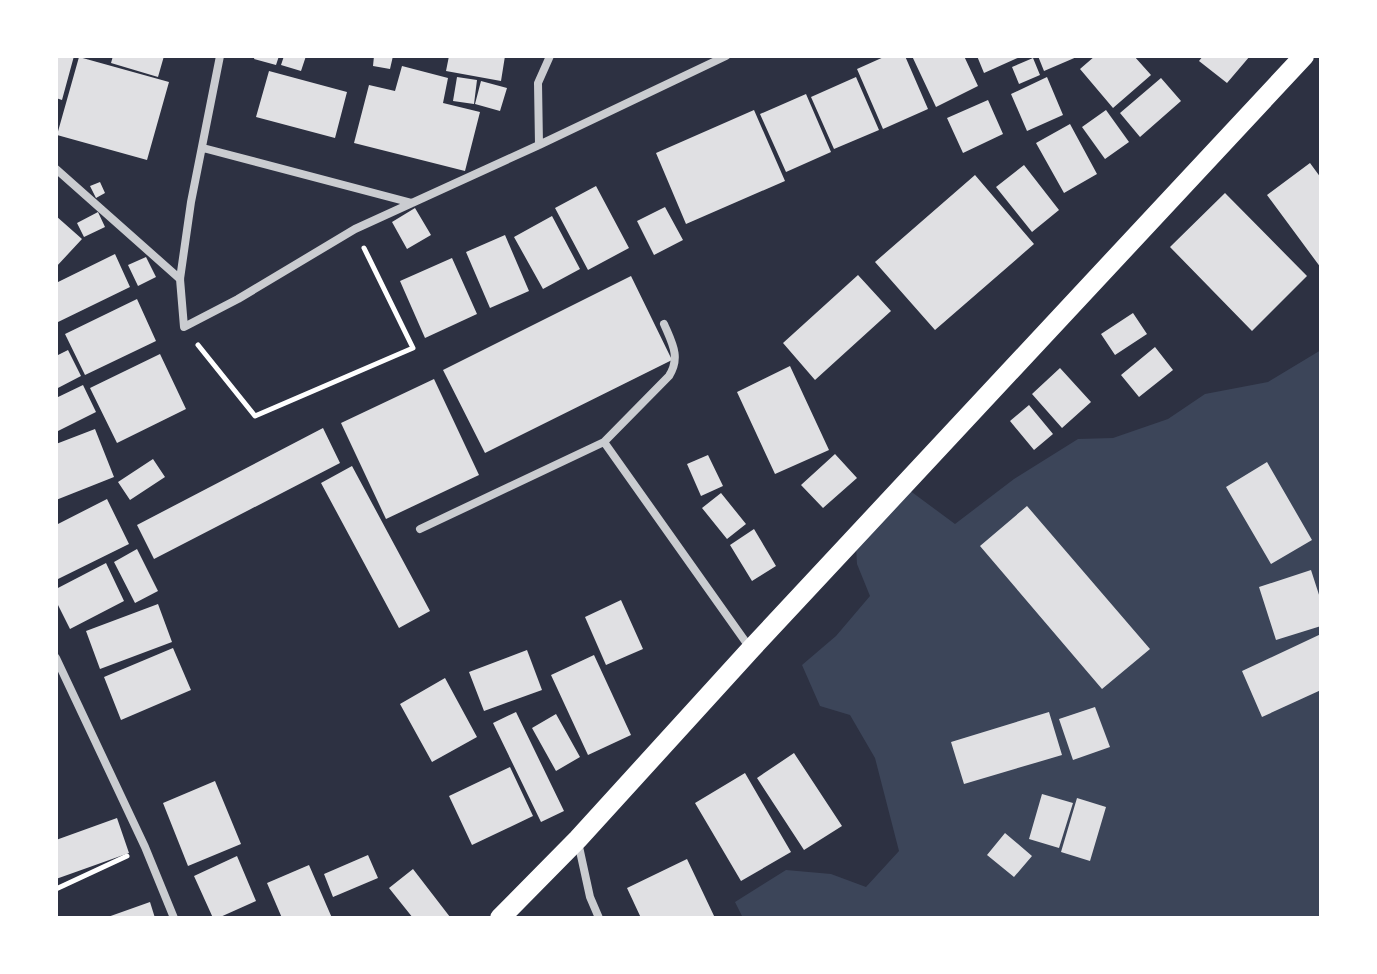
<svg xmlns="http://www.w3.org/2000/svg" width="1377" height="974" font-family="Quicksand,sans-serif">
<rect width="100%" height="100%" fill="#2d3142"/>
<path fill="#3c4559" d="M1321,350V918H743L735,902L786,870L831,874L866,887L899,851L875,758L850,715L820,706L802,665L836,636L870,596L857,564L855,527L909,490L955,524L1014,479L1078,439L1113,438L1168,419L1205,394L1268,382Z"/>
<path fill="#e0e0e3" d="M56,56H74L62,100L56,98Z
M113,56H164L158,77L111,63Z
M255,56H279L276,65L254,59Z
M284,56H306L301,71L281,65Z
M374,56H393L390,69L373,66Z
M449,56H505L501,81L446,71Z
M886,56H905L928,109L883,129L857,69Z
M912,56H964L978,86L936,107Z
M977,56H1022L984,73Z
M1038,56H1079L1044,71Z
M1095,56H1134L1151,75L1113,108L1080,69Z
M1203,56H1250L1227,83L1199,61Z
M79,57L169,82L147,160L57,135Z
M1033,58L1040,75L1019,84L1012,67Z
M402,66L448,78L443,103L480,112L465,171L354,143L369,85L395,91Z
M269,71L347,92L335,138L256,117Z
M457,77L477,80L474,104L453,101Z
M856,77L879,130L834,149L811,97Z
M1047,77L1063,115L1027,131L1011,94Z
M1161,78L1181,101L1140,137L1120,113Z
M481,81L507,88L500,111L475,104Z
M806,94L831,152L786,172L760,114Z
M988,100L1003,134L963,153L947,118Z
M754,110L785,181L686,224L656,153Z
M1106,110L1129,142L1105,159L1082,127Z
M1070,124L1097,174L1064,193L1036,143Z
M1310,163L1321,178V268L1267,195Z
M1024,165L1059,210L1032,232L996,187Z
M975,175L1034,244L935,330L875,262Z
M100,182L105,193L96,198L90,186Z
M596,186L629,248L588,270L555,208Z
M1225,193L1307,276L1252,331L1170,247Z
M665,207L683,240L654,255L637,221Z
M415,208L431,235L407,249L392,222Z
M98,212L105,227L84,237L77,223Z
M56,216L82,239L56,267Z
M552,216L580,269L543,289L514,237Z
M505,235L529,291L490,308L466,252Z
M115,254L130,287L56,323V283Z
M146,257L156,277L138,286L128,265Z
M452,258L477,314L425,338L400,281Z
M858,275L891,311L815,380L783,343Z
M631,276L672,360L485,453L443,370Z
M137,299L156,341L85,375L65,334Z
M1133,313L1147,334L1115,355L1101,334Z
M1155,347L1173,370L1139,397L1121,375Z
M68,350L81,376L56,389V356Z
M160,354L186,409L117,443L90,388Z
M790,366L829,450L775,474L737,392Z
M1060,368L1091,402L1062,428L1032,394Z
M434,379L479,475L386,519L341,423Z
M83,385L96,412L56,432V398Z
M1029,405L1053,434L1034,450L1010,421Z
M323,428L340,463L154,559L137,525Z
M95,429L114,477L56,500V444Z
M835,454L857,478L823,508L801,485Z
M708,455L723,486L701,496L687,464Z
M153,459L165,477L130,500L118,482Z
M1267,462L1312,540L1271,564L1226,487Z
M352,466L430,611L399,628L321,483Z
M721,493L746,524L727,539L702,508Z
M107,499L129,544L56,580V525Z
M1027,506L1150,649L1102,689L980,546Z
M754,529L776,566L752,581L730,545Z
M137,549L158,591L135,603L114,562Z
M106,563L124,601L70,629L56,601V589Z
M1311,570L1321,601V626L1276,640L1259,587Z
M621,600L643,649L606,665L585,617Z
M158,604L172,642L100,669L86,631Z
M1321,634V690L1262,717L1242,671Z
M173,648L191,690L121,720L104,677Z
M527,650L542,690L484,711L469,672Z
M594,655L631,735L588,755L551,675Z
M445,678L477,737L432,762L400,704Z
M1095,707L1110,747L1073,760L1059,719Z
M516,712L564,811L541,822L493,723Z
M1049,712L1062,755L964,784L951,742Z
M556,714L580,757L556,771L532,728Z
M794,753L842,826L804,850L757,778Z
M510,767L533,816L472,845L449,796Z
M745,773L791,852L741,881L695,803Z
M215,781L241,844L188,866L163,803Z
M1042,794L1073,803L1059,848L1029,839Z
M1077,798L1106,807L1090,861L1061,852Z
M117,818L129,853L56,879V840Z
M1005,833L1032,856L1014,877L987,855Z
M368,855L378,878L333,897L324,874Z
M237,856L256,901L218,918H213L194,876Z
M687,859L715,918H641L627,888Z
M309,865L332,918H282L267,883Z
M413,869L450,917L449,918H413L389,888Z
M150,902L155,918H105Z"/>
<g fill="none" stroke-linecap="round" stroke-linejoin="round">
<path stroke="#fff" stroke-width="5" d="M198,345L255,416L413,348L364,248
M56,889L127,856"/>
<path stroke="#caccd0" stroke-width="8" d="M220,56L191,202L180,279L184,327L238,299L355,229L539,145L726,56
M539,145L538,83L550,56
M203,148L412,203
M56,169L180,279
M664,324C672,343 681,357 669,376L604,442L750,648
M420,529L604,442
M56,658L145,847L174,918
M578,842L590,897L599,918"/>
<path stroke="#fff" stroke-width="20" d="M500,918L578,839L751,649L1304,56"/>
</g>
<rect width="1377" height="974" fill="none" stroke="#ffffff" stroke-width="116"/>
</svg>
